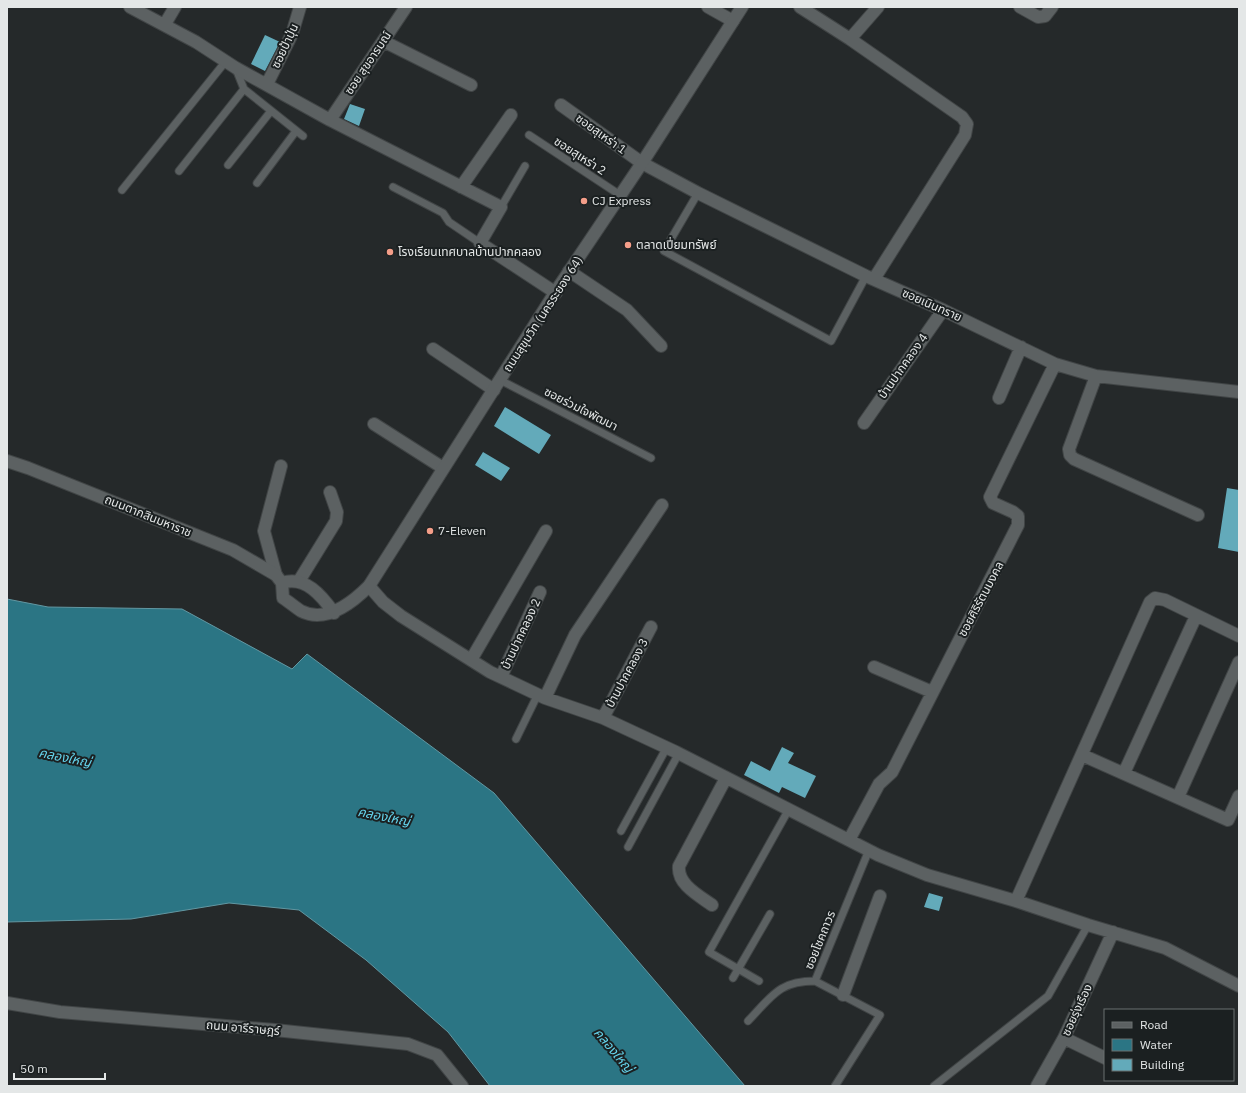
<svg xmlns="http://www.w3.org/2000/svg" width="1246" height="1093" font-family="'IBM Plex Sans','Noto Sans Thai',sans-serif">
<rect width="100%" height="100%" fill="#25292a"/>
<path fill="#2b7584" stroke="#6297a2" d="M7,599L48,607L182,609L292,669L307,654L494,793L745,1086H490L448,1032L366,960L299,910L229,903L131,919L7,922Z"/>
<path fill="#63aaba" d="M265,35L280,42L265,71L251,64Z
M350,104L365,109L359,126L344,119Z
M505,407L551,435L539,454L494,426Z
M483,452L510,468L501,481L475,465Z
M1227,488L1239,490V552L1218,548Z
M782,747L794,753L788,763L816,776L805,798L782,787L779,793L744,775L751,761L770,771Z
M929,893L943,897L939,911L924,907Z"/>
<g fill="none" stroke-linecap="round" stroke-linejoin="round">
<g stroke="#414546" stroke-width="9">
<path id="service" d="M244,89L303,136
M529,135L620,195
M228,165L271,111
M179,171L244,89L236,69
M257,183L296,131
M393,187L443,213L449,222L480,243
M122,190L226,61
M698,193L664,251L831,341L866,276
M501,207L525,166
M500,380L651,458
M516,739L538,694
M621,831L667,747
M628,847L679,753
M733,978L770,914
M759,981L709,952L789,809
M748,1021C772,996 779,981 815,981
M835,1086L880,1015L815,981L869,850
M934,1086L1048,996L1088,925"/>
</g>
<g stroke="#414546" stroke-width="14">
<path id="minor" d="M130,7L196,42L236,68L330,120L501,207L480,243L556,293
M708,7L733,21
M800,7L850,39L878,7
M1020,7L1038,17L1045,16L1052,7
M165,24L175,7
M850,39L962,117L967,124L965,135L874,279
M383,41L471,85
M267,84L292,34L300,7
M561,105L642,163L698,193L866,276L943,310L1055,364L1096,376L1239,392
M330,120L406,7
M461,187L511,115
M569,271L627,310L661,346
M433,349L494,390
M1096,376L1069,449L1070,455L1074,459L1198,515
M999,398L1021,347
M864,423L943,310
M374,424L443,468
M276,575L264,531L281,466
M299,581L336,521L337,512L330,492
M369,586L383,602L401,616L490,672L545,698L603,718L676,752L878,855L927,875L1016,901L1088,925L1165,948L1239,986
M471,660L546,531
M874,667L932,692
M501,677L540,592
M545,698L575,635L662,505
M603,718L651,627
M1082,755L1228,820L1239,796
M1124,773L1196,616
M1178,797L1239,662
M849,840L879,784L892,772L1018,525V516L1013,512L993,503L990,497L1055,364
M1016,901L1150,602L1155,598L1165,600L1239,636
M712,905C698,895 677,884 679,866L726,778
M843,995L880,896
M7,1003L60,1012L275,1030L408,1044L437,1055L462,1086
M1064,1038L1105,1058
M1037,1086L1064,1038L1113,932"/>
</g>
<g stroke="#414546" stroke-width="14">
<path id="tertiary" d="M7,461L28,468L233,550L276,575L282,583L283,598C289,602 295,607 301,611C326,624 352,603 369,586L558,288L642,163L742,7
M282,583C305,575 322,596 334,613"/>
</g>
<use href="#service" stroke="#5c6162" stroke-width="7"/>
<use href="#minor" stroke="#5c6162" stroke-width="12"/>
<use href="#tertiary" stroke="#5c6162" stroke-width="12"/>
</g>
<g fill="#f49e89" stroke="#1b2021" stroke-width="1.5">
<circle cx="584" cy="201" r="4"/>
<circle cx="628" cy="245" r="4"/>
<circle cx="390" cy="252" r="4"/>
<circle cx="430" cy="531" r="4"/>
</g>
<g text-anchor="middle" stroke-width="4" stroke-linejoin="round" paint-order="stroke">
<g font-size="12" fill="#e4e7e7" stroke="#1b2021">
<text transform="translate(285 46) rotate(-65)" y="4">ซอยป้าปุ่น</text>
<text transform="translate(368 63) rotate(-56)" y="4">ซอย สุขอารมณ์</text>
<text transform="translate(601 134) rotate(36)" y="4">ซอยสุเหร่า 1</text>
<text transform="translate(580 156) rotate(33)" y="4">ซอยสุเหร่า 2</text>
<text transform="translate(932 305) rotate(24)" y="4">ซอยเนินทราย</text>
<text transform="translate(543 314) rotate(-57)" y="4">ถนนสุขุมวิท (นครระยอง 64)</text>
<text transform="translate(903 366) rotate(-55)" y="4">บ้านปากคลอง 4</text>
<text transform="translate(581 409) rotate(27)" y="4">ซอยร่วมใจพัฒนา</text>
<text transform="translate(148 516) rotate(22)" y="4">ถนนตากสินมหาราช</text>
<text transform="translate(981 599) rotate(-62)" y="4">ซอยศิริรัตนมงคล</text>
<text transform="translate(521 634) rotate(-65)" y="4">บ้านปากคลอง 2</text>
<text transform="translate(627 673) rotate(-62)" y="4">บ้านปากคลอง 3</text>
<text transform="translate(820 940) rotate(-68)" y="4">ซอยโชคถาวร</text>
<text transform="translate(1077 1010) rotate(-65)" y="4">ซอยรุ่งเรือง</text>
<text transform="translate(243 1028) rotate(5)" y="4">ถนน อารีราษฎร์</text>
</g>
<g font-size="12" fill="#e4e7e7" stroke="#1b2021" text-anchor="start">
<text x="592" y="205">CJ Express</text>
<text x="636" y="249">ตลาดเปี่ยมทรัพย์</text>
<text x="398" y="256">โรงเรียนเทศบาลบ้านปากคลอง</text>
<text x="438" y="535">7-Eleven</text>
</g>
<g font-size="13" font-style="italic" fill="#64d2ea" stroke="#1b2021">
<text transform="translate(65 757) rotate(11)" y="5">คลองใหญ่</text>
<text transform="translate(384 816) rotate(11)" y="5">คลองใหญ่</text>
<text transform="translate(614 1050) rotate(50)" y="5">คลองใหญ่</text>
</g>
</g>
<rect width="1246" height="1093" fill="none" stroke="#e4e7e7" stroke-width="16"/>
<rect x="1104" y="1009" width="130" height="72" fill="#1b2021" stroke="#6b7070"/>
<rect x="1112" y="1022" width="20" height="6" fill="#5c6162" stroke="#6b7070"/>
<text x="1140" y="1029" font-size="12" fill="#e4e7e7">Road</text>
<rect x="1112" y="1039" width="20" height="12" fill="#2b7584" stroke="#6b7070"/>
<text x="1140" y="1049" font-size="12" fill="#e4e7e7">Water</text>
<rect x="1112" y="1059" width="20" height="12" fill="#63aaba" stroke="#6b7070"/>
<text x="1140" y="1069" font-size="12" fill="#e4e7e7">Building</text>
<path d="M14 1073v6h91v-6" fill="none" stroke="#e4e7e7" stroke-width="2"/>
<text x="20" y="1073" font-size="12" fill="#e4e7e7" stroke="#1b2021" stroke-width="3" paint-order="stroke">50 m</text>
</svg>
